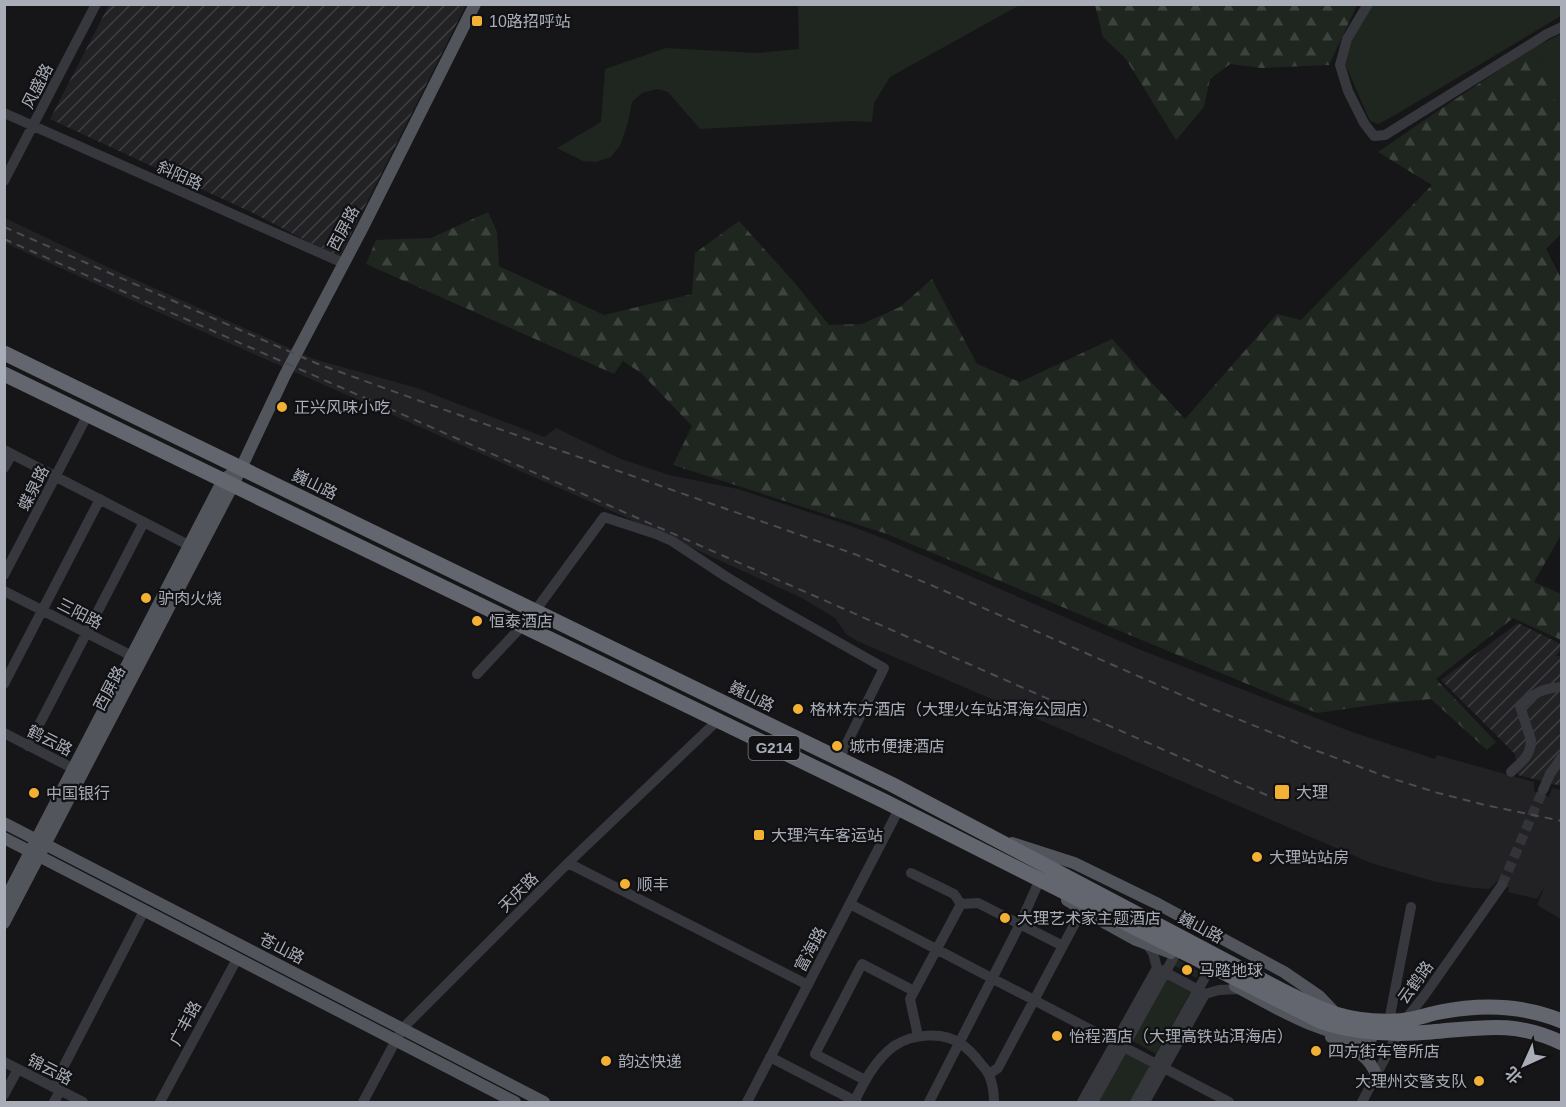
<svg xmlns="http://www.w3.org/2000/svg" width="1566" height="1107" font-family="Arial,'Noto Sans SC',sans-serif">
<defs>
<pattern id="industrial-furrows" width="10" height="10" patternUnits="userSpaceOnUse" patternTransform="scale(1.5)"><rect width="10" height="10" fill="#222225"/><path d="M-1 1l2-2M0 10L10 0M9 11l2-2" fill="none" stroke="#3f3f43"/></pattern>
<pattern id="forest-firs" width="22" height="20" patternUnits="userSpaceOnUse" patternTransform="scale(1.5)"><rect width="22" height="20" fill="#1e261f"/><path d="M5 1l3.5 6h-7zM16 11l3.5 6h-7z" fill="#3c433d"/></pattern>
</defs>
<rect width="100%" height="100%" fill="#161618"/>
<path fill="#222225" d="M5,218L116,271L314,359L417,388L544,437L556,428L621,459L669,475L738,489L851,526L887,540L1136,648L1352,732L1435,759L1437,755L1534,782V791L1549,797L1552,788L1561,790V919L1537,905L1545,886L1537,899L1508,892L1509,888L1497,881L1489,889L1474,888L1436,882L1371,863L857,641L846,634L835,618L802,598L616,513L160,313L5,243Z"/>
<path fill="url(#industrial-furrows)" d="M109,5H466L339,258L255,214L50,119Z
M1518,623L1561,644V649L1556,656H1562L1561,786L1518,775L1515,754L1441,680Z"/>
<path fill="#1e261f" d="M798,5H1020L890,77L874,103L872,122L851,121L700,129L668,92L658,89L642,93L632,102L628,122L621,144L611,157L596,162L583,161L557,148L601,122L605,69L666,48L758,53L799,49Z
M1371,5H1561V16L1390,118L1378,124L1370,121L1345,64L1350,42Z
M1561,34V118L1533,48Z
M1177,959L1200,972L1196,978L1173,965Z
M1165,976L1191,991L1156,1054L1129,1039Z
M1124,1051L1150,1066L1129,1102H1094Z"/>
<path fill="url(#forest-firs)" d="M1095,5V4L1357,5L1329,65L1261,68L1230,64L1210,79L1204,107L1176,140L1126,59L1103,37Z
M1533,48L1562,118L1561,234L1546,249L1561,278V535L1534,582L1561,594V640L1513,618L1436,679L1496,742L1487,750L1431,699L1380,704L1317,713L887,534L673,465L692,426L641,373L623,361L614,374L366,264L376,240L431,238L488,212L497,232L499,266L604,315L692,294L695,253L739,221L793,281L829,325L862,324L900,307L932,279L977,364L1020,382L1112,339L1185,419L1277,314L1301,320L1432,185L1378,152L1448,104Z"/>
<g fill="none" stroke-linecap="round" stroke-linejoin="round">
<path stroke="#333438" stroke-width="10" stroke-dasharray="10 5" stroke-linecap="butt" d="M1502,885L1543,790"/>
<path stroke="#37383d" stroke-width="10" d="M1368,4L1347,39L1340,65L1348,91L1364,123L1374,136L1385,135L1547,34L1562,27
M4,113L343,263
M4,181L96,4
M4,450L196,549
M4,468L12,454
M4,575L88,414
M4,591L138,659
M535,611L604,517L656,534L672,541L725,576L778,608L884,668L839,759
M477,674L522,626
M4,684L100,499
M4,733L80,772
M28,746L144,522
M1511,772C1522,761 1531,756 1531,740L1520,706C1533,693 1544,688 1562,687
M1543,790L1550,774L1562,757
M568,863L808,985
M911,873L954,894L961,904
M850,904L1229,1102
M961,904L978,903L1063,946
M1161,970L1202,992
M1389,1021L1411,907
M918,1036L910,999L961,904
M770,1057L857,1102
M4,1062L83,1102
M989,1074L998,1068L1082,910
M865,1080L815,1054L862,964L914,991
M53,1087L144,911
M4,1095L18,1069
M54,1102L60,1091
M160,1102L237,959
M363,1102L402,1029L568,863L717,721
M747,1102L899,809
M854,1102C864,1082 875,1060 894,1046C912,1034 943,1031 961,1044C969,1049 975,1056 981,1064C984,1067 987,1071 989,1075C993,1084 994,1093 994,1102
M929,1102L1020,924L1040,879
M1082,1102L1157,968L1153,953L1146,943
M1093,1102L1175,955
M1135,1102L1208,972
M1145,1102L1205,994L1219,990L1240,989
M1362,1102L1405,1020L1424,996L1502,885"/>
<path stroke="#53555c" stroke-width="12" d="M4,823L544,1102
M4,838L515,1102
M1012,843L1074,863L1158,904L1284,972L1319,996L1337,1015
M1067,900L1107,924L1136,940L1171,953
M4,902L223,480L230,475
M4,923L233,485L285,375L363,227L475,4
M1235,986C1278,1009 1321,1036 1371,1039
M1331,1037C1348,1046 1370,1055 1376,1075"/>
<path stroke="#63666e" stroke-width="15" d="M4,353L891,784L1281,990C1322,1011 1349,1023 1395,1021C1411,1021 1425,1015 1440,1012C1480,1004 1523,1005 1562,1021
M4,374L884,801L1322,1022C1355,1033 1396,1035 1431,1032C1481,1028 1514,1020 1562,1043"/>
<path stroke="#4a4c52" stroke-width="2" stroke-dasharray="8 6" stroke-linecap="butt" d="M4,227L318,364L431,405L857,555L931,585L1213,709L1312,749L1387,777L1438,793L1485,805L1562,821
M4,239L1280,801"/>
</g>
<g fill="#f2b134" stroke="#111113" stroke-width="2">
<rect x="471" y="15" width="12" height="12" rx="3"/>
<circle cx="282" cy="407" r="6"/>
<circle cx="146" cy="598" r="6"/>
<circle cx="477" cy="621" r="6"/>
<circle cx="798" cy="709" r="6"/>
<circle cx="837" cy="746" r="6"/>
<rect x="1274" y="784" width="16" height="16" rx="3"/>
<circle cx="34" cy="793" r="6"/>
<rect x="753" y="829" width="12" height="12" rx="3"/>
<circle cx="1257" cy="857" r="6"/>
<circle cx="625" cy="884" r="6"/>
<circle cx="1005" cy="918" r="6"/>
<circle cx="1187" cy="970" r="6"/>
<circle cx="1057" cy="1036" r="6"/>
<circle cx="1316" cy="1051" r="6"/>
<circle cx="606" cy="1061" r="6"/>
<circle cx="1479" cy="1081" r="6"/>
</g>
<g text-anchor="middle" stroke-width="4.5" stroke-linejoin="round" paint-order="stroke">
<rect fill="#111113" stroke="#7b7e86" stroke-width="1.5" x="748.5" y="736" width="51" height="24" rx="4.5"/>
<g font-size="15" font-weight="bold" fill="#a8adb8">
<text x="774" y="753">G214</text>
</g>
<g font-size="16" fill="#a8adb8" stroke="#111113" text-anchor="start">
<text x="489" y="27">10路招呼站</text>
<text x="294" y="413">正兴风味小吃</text>
<text x="158" y="604">驴肉火烧</text>
<text x="489" y="627">恒泰酒店</text>
<text x="810" y="715">格林东方酒店（大理火车站洱海公园店）</text>
<text x="849" y="752">城市便捷酒店</text>
<text x="1296" y="798">大理</text>
<text x="46" y="799">中国银行</text>
<text x="771" y="841">大理汽车客运站</text>
<text x="1269" y="863">大理站站房</text>
<text x="637" y="890">顺丰</text>
<text x="1017" y="924">大理艺术家主题酒店</text>
<text x="1199" y="976">马踏地球</text>
<text x="1069" y="1042">怡程酒店（大理高铁站洱海店）</text>
<text x="1328" y="1057">四方街车管所店</text>
<text x="618" y="1067">韵达快递</text>
<text x="1467" y="1087" text-anchor="end">大理州交警支队</text>
</g>
<g font-size="16" fill="#a8adb8" stroke="#111113">
<text transform="translate(37 86) rotate(-63)" y="6">风盛路</text>
<text transform="translate(180 175) rotate(24)" y="6">斜阳路</text>
<text transform="translate(343 228) rotate(-62)" y="6">西屏路</text>
<text transform="translate(315 484) rotate(26)" y="6">巍山路</text>
<text transform="translate(33 488) rotate(-63)" y="6">蝶泉路</text>
<text transform="translate(80 613) rotate(27)" y="6">三阳路</text>
<text transform="translate(109 688) rotate(-62)" y="6">西屏路</text>
<text transform="translate(752 696) rotate(26)" y="6">巍山路</text>
<text transform="translate(50 740) rotate(27)" y="6">鹤云路</text>
<text transform="translate(518 892) rotate(-45)" y="6">天庆路</text>
<text transform="translate(1201 927) rotate(28)" y="6">巍山路</text>
<text transform="translate(282 948) rotate(27)" y="6">苍山路</text>
<text transform="translate(810 949) rotate(-62)" y="6">富海路</text>
<text transform="translate(1415 982) rotate(-54)" y="6">云鹤路</text>
<text transform="translate(185 1023) rotate(-62)" y="6">广丰路</text>
<text transform="translate(50 1069) rotate(27)" y="6">锦云路</text>
</g>
</g>
<rect width="1566" height="1107" fill="none" stroke="#a8adb8" stroke-width="12"/>
<g transform="translate(1524 1065) rotate(225)" stroke="#111113" stroke-width="4.5" paint-order="stroke">
<path d="M0-4.5L10 22L0 15L-10 22Z" fill="#a8adb8"/>
<text y="-9" font-size="16" font-weight="bold" text-anchor="middle" fill="#a8adb8">北</text>
</g>
</svg>
